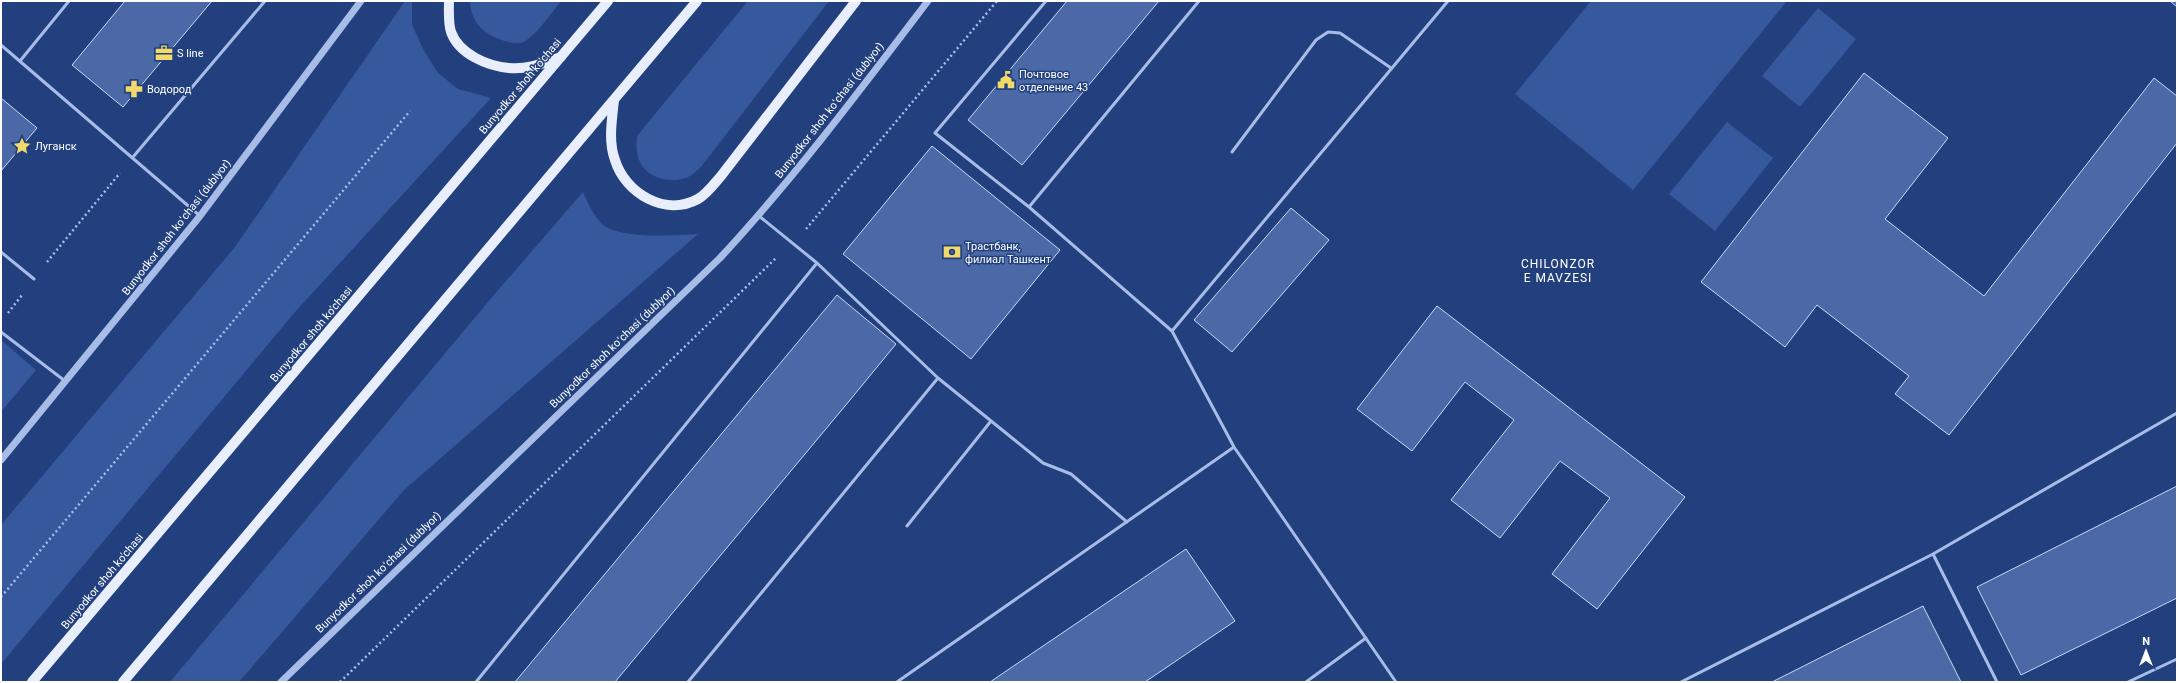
<svg xmlns="http://www.w3.org/2000/svg" width="2178" height="683" font-family="Roboto,sans-serif">
<rect width="100%" height="100%" fill="#23407e"/>
<path fill="#36589c" d="M405,1H412V25L424,51L438,73L458,89L491,98L295,312L1,664V525L235,247Z
M470,1H561C552,12 534,39 521,43C516,44 507,42 502,40C483,34 471,22 470,1Z
M748,1H829L701,167C697,170 693,175 688,177C673,184 649,179 641,164C636,155 636,146 637,136Z
M1591,1H1787L1633,190L1515,94Z
M1818,8L1856,39L1800,107L1762,76Z
M1727,122L1773,158L1715,231L1669,194Z
M583,192C588,203 593,215 602,224C620,240 675,235 698,234L404,490L239,682H170L493,296Z
M1,340L36,370L1,412Z"/>
<path fill="#4b69a7" stroke="#cbd9f5" d="M125,1H212L123,107L72,65Z
M1067,1H1159L1022,165L968,120Z
M2170,1H2177V7Z
M1864,73L1948,138L1885,219L1984,296L2154,78L2177,96V143L1949,435L1895,394L1909,376L1817,305L1785,347L1701,282Z
M1,98L37,128L1,171Z
M932,146L1060,250L971,359L843,254Z
M1291,208L1329,240L1232,352L1194,320Z
M837,295L896,344L850,400L615,682H515Z
M1437,306L1685,497L1597,609L1552,574L1610,498L1560,461L1500,538L1451,500L1514,420L1465,382L1412,451L1357,409Z
M2177,486V598L2021,675L1977,587Z
M1186,549L1235,621L1145,682H990Z
M1923,606L1961,682H1772Z"/>
<g fill="none" stroke-linecap="round" stroke-linejoin="round">
<path stroke="#a7bce6" stroke-width="2.5" stroke-dasharray="2 3" stroke-linecap="butt" d="M806,229L997,1
M47,262L120,173
M8,313L22,295
M1,597L410,111
M340,682L777,257"/>
<path stroke="#a7bce6" stroke-width="3" d="M1046,1L935,133L1029,207L1172,331L1234,447
M1,45L200,216
M20,61L69,1
M1232,152L1316,40L1328,32L1340,33L1391,68
M133,157L265,1
M1029,207L1199,1
M759,216L817,263
M1,252L34,279
M1172,331L1448,1
M1,332L65,381
M907,526L991,421
M1933,554L1997,682
M476,682L817,263L938,378L1043,463L1071,474L1127,522
M688,682L938,378
M897,682L1234,447L1396,682
M1306,682L1366,638
M1681,682L1933,554L2177,413
M2128,682L2177,659"/>
<path stroke="#a7bce6" stroke-width="7" d="M1,460L200,216L361,1
M281,682L720,258C795,177 861,89 928,1"/>
<path stroke="#e9eefd" stroke-width="10" d="M449,1C449,10 448,23 451,32C459,54 487,66 509,68C527,70 544,63 561,57
M614,100C612,120 608,141 615,160C625,193 665,217 698,199C707,194 714,184 721,176L856,1
M32,682L608,1
M123,682L697,1"/>
</g>
<defs>
<g id="office-bare" transform="scale(1.38)"><path d="M-6-3h4V-5.5h4V-3h4V5H-6ZM-1-4.5V-3h2v-1.5ZM-6 0V1H6V0Z" fill="#f1da6a" stroke="#23407e" stroke-width="2.5" paint-order="stroke"/></g>
<g id="civic-bare" transform="scale(1.38)"><path d="M-.6-6.5H3V-4.5H.6V-3L4-1V1h2V6H-6V1h2V-1L-.6-3ZM-1.2 2.5V6h2.4V2.5Z" fill="#f1da6a" stroke="#23407e" stroke-width="2.5" paint-order="stroke"/></g>
<g id="pharmacy-bare" transform="scale(1.38)"><path d="M-2-6h4v4h4v4h-4v4h-4v-4h-4v-4h4Z" fill="#f1da6a" stroke="#23407e" stroke-width="2.5" paint-order="stroke"/></g>
<g id="sight-bare" transform="scale(1.38)"><path d="M0-6L1.8-2.2L6-1.7L2.9 1.2L3.7 5.4L0 3.3L-3.7 5.4L-2.9 1.2L-6-1.7L-1.8-2.2Z" fill="#f1da6a" stroke="#23407e" stroke-width="2.5" paint-order="stroke"/></g>
<g id="bank-bare" transform="scale(1.38)"><path d="M-6-4H6V4H-6ZM0-2.3a2.3 2.3 0 1 0 0 4.6a2.3 2.3 0 1 0 0-4.6Z" fill="#f1da6a" stroke="#23407e" stroke-width="2.5" paint-order="stroke"/></g>
</defs>
<g fill-rule="evenodd">
<use href="#office-bare" x="164" y="53"/>
<use href="#civic-bare" x="1006" y="80"/>
<use href="#pharmacy-bare" x="134" y="89"/>
<use href="#sight-bare" x="22" y="146"/>
<use href="#bank-bare" x="952" y="252"/>
</g>
<g text-anchor="middle" stroke-width="3" stroke-linejoin="round" paint-order="stroke">
<g font-size="11" fill="#fff" stroke="#23407e" text-anchor="start">
<text x="177" y="57">S line</text>
<text x="1019" y="78">Почтовое<tspan x="1019" dy="13">отделение 43</tspan></text>
<text x="147" y="93">Водород</text>
<text x="35" y="150">Луганск</text>
<text x="965" y="250">Трастбанк,<tspan x="965" dy="13">филиал Ташкент</tspan></text>
</g>
<g font-size="11" fill="#fff" stroke="#23407e">
<text transform="translate(520 86) rotate(-50)" y="4">Bunyodkor shoh ko'chasi</text>
<text transform="translate(829 110) rotate(-52)" y="4">Bunyodkor shoh koʻchasi (dublyor)</text>
<text transform="translate(176 227) rotate(-52)" y="4">Bunyodkor shoh koʻchasi (dublyor)</text>
<text transform="translate(311 334) rotate(-50)" y="4">Bunyodkor shoh ko'chasi</text>
<text transform="translate(612 347) rotate(-44)" y="4">Bunyodkor shoh koʻchasi (dublyor)</text>
<text transform="translate(378 572) rotate(-44)" y="4">Bunyodkor shoh koʻchasi (dublyor)</text>
<text transform="translate(102 581) rotate(-50)" y="4">Bunyodkor shoh ko'chasi</text>
</g>
<g font-size="12" letter-spacing="1" fill="#fff" stroke="#23407e">
<text x="1558" y="268">CHILONZOR<tspan x="1558" dy="14">E MAVZESI</tspan></text>
</g>
</g>
<rect width="2178" height="683" fill="none" stroke="#ffffff" stroke-width="4"/>
<g transform="translate(2146 651)" stroke="#23407e" stroke-width="3" paint-order="stroke">
<path d="M0-3L7 15L0 10L-7 15Z" fill="#ffffff"/>
<text y="-6" font-size="11" font-weight="bold" text-anchor="middle" fill="#ffffff">N</text>
</g>
</svg>
